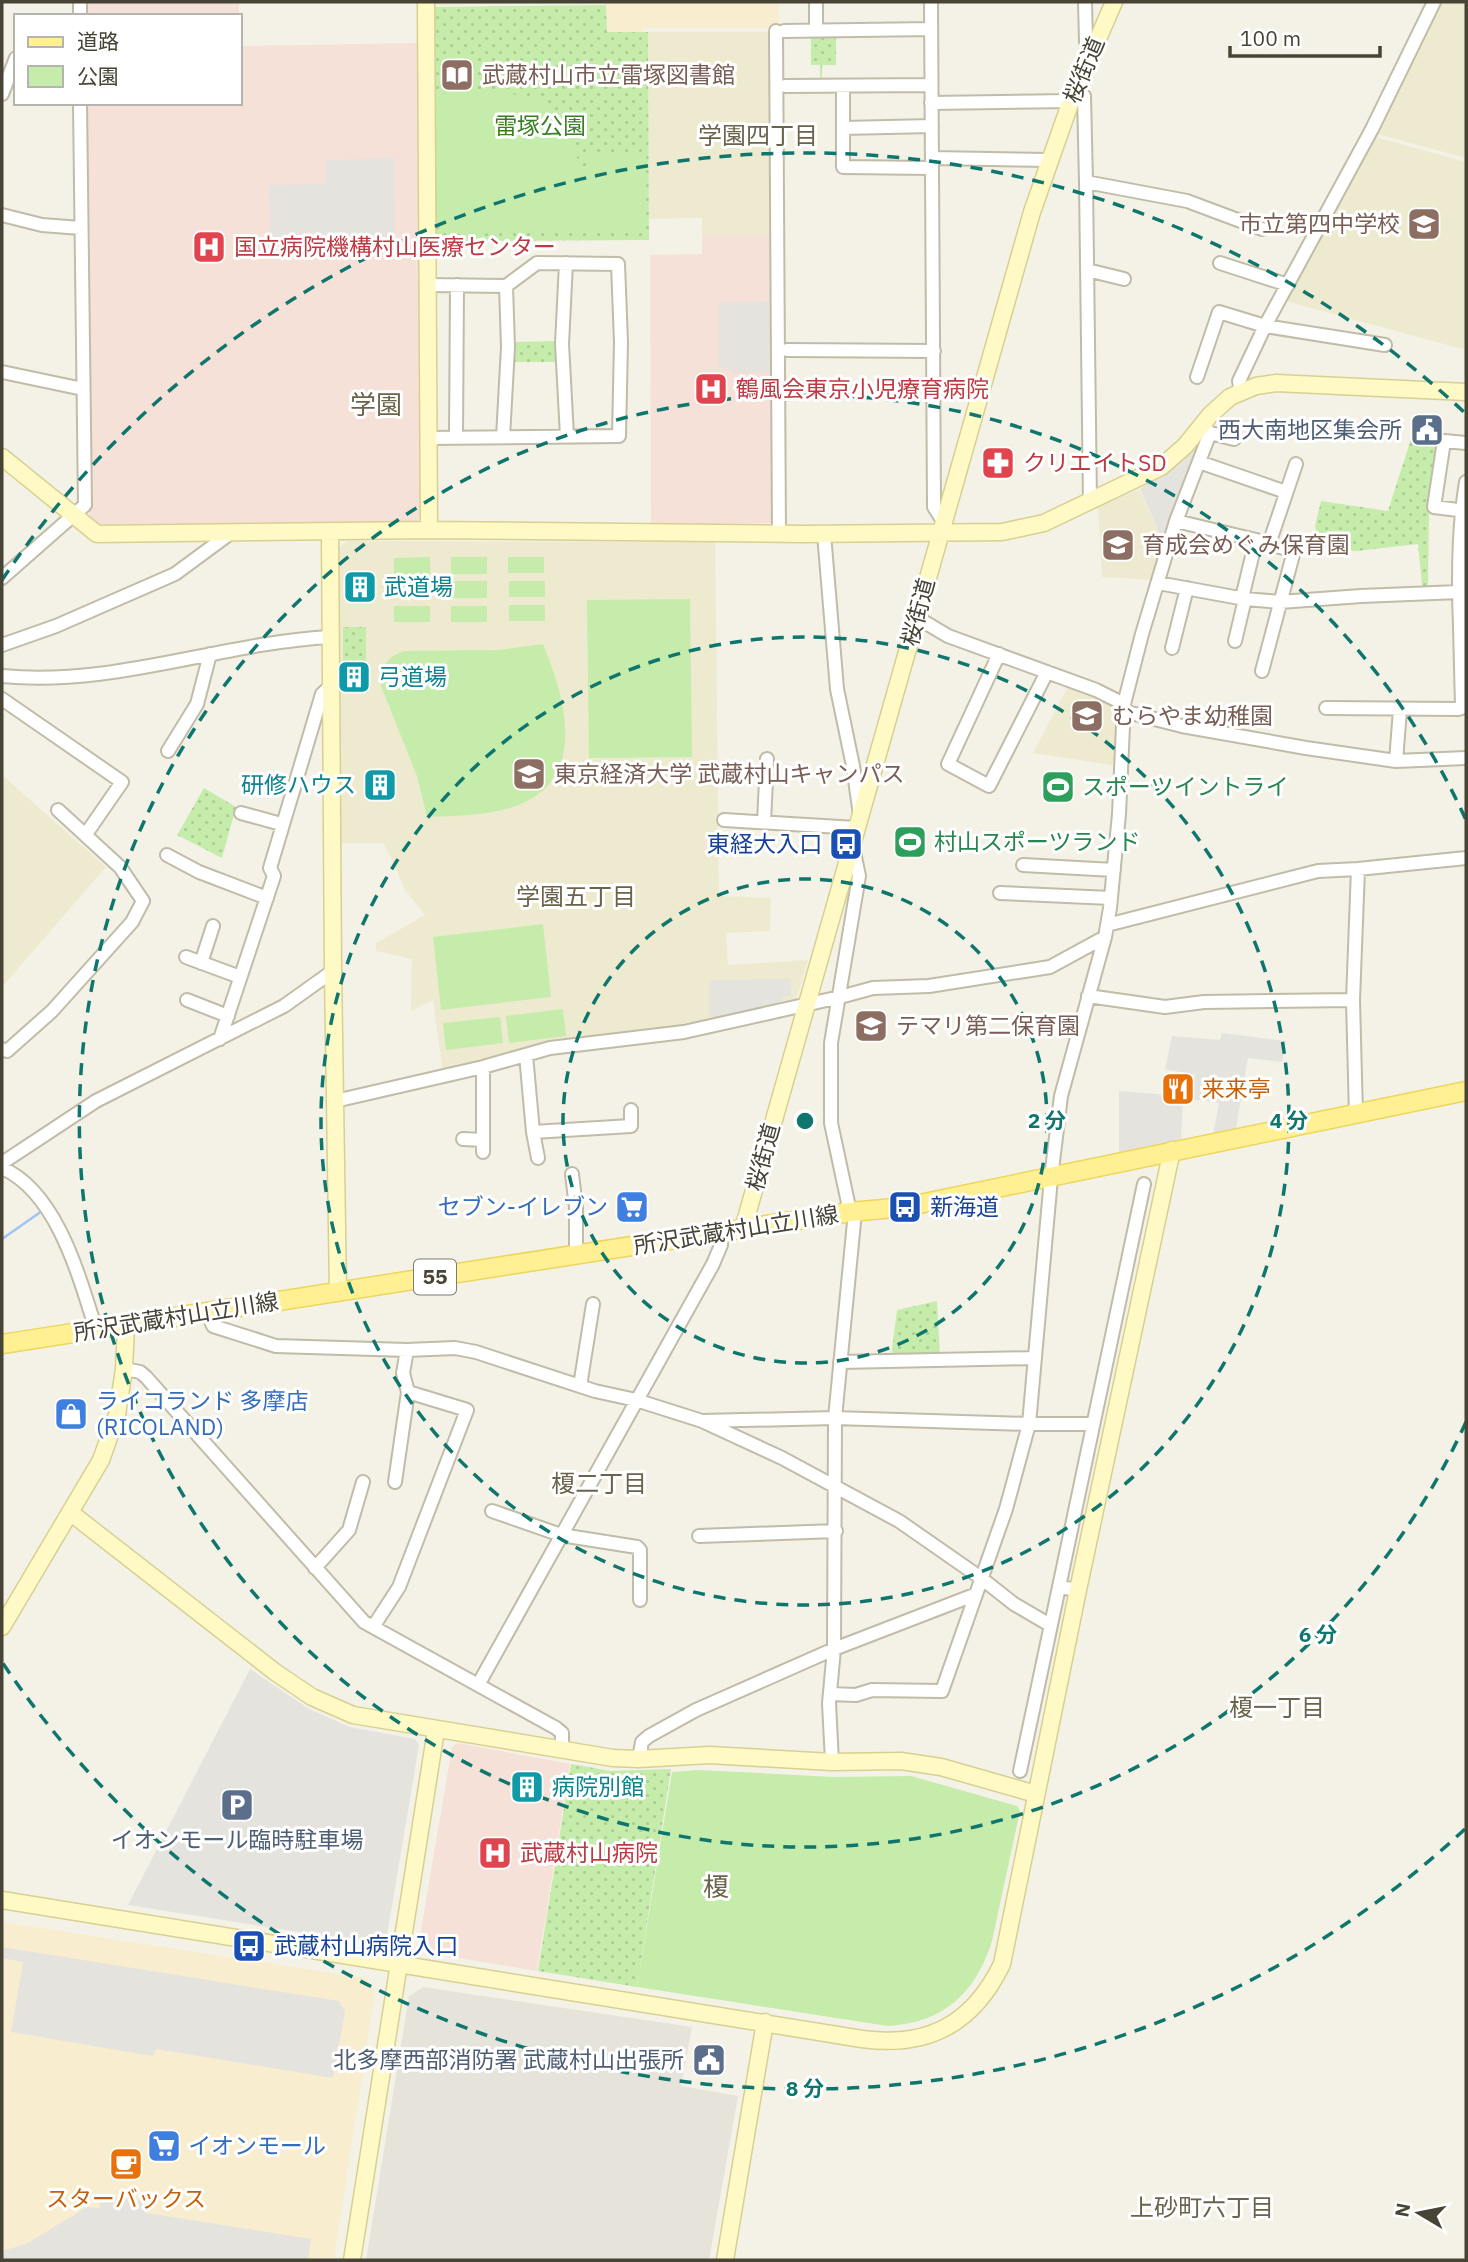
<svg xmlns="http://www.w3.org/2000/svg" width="1468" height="2262" viewBox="0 0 1468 2262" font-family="'IBM Plex Sans','Noto Sans JP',sans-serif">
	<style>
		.commercial { fill: #f8edcf }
		.industrial { fill: #e6e3db }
		.education { fill: #eeeacf }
		.medical { fill: #f6e1d8 }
		.green { fill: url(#green-dots) }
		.pitch { fill: #c5ecab }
		.parking { fill: #e5e3de }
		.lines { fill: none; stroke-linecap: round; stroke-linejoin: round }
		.stream { stroke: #9ec5f6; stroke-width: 2.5 }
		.street-casing { stroke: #c0bca8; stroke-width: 16 }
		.secondary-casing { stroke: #d7d092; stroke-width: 19 }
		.primary-casing { stroke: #ecd65c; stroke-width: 21 }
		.street { stroke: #fff; stroke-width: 12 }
		.secondary { stroke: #fffac5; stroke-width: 16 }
		.primary { stroke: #fff094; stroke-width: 18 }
		.ring { fill: none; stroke: #0f766e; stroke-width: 3.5; stroke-dasharray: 12 9 }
		.labels { text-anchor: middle; stroke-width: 6; stroke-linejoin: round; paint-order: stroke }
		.shield { fill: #fff; stroke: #7e7b72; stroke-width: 2 }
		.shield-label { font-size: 21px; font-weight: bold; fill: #474335 }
		.street-label { font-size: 23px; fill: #474335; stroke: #fff }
		.education-label { font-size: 23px; fill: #785e54; stroke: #fff; text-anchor: start }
		.park-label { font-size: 23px; fill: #387e23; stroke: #fff }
		.health-label { font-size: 23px; fill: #be3a42; stroke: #fff; text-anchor: start }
		.service-label { font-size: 23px; fill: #4e5e75; stroke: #fff; text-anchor: end }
		.culture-label { font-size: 23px; fill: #0d838f; stroke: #fff; text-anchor: start }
		.leisure-label { font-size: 23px; fill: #27864d; stroke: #fff; text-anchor: start }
		.transit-label { font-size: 23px; fill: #164399; stroke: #fff; text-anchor: start }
		.food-label { font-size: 23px; fill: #c56008; stroke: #fff; text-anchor: start }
		.shop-label { font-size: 23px; fill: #366cbe; stroke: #fff; text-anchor: start }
		.neighbourhood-label { font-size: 24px; fill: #6b634b; stroke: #fff }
		.quarter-label { font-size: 26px; fill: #6b634b; stroke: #fff }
		.centre { fill: #0f766e; stroke: #fff; stroke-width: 3.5 }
		.ring-label { font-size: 21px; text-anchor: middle; font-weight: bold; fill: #0f766e; stroke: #fff; stroke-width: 6; stroke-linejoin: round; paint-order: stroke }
	</style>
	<defs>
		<pattern id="green-dots" width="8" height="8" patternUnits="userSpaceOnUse" patternTransform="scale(1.75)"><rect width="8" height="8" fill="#c5ecab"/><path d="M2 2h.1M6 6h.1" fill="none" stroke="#abcc94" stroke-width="1.8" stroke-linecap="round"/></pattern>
	</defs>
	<rect width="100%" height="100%" fill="#f4f2e6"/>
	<path class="commercial" d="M606,2H779V28H643V32H606Z
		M2,1922L365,1978L375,1991L334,2260H2Z"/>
	<path class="industrial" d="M423,1987L692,2027L681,2086L738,2096L709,2260H366L409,1996Z"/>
	<path class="education" d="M430,2H594L430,5Z
		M1438,2H1466V158L1377,134Z
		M648,32H770L771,235H702V218L649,219Z
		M1375,137L1466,162V350L1285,301Z
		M1139,489L1162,539L1167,541L1156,580L1102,577L1098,507Z
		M347,541L715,542L719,896L771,898L770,931L726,933L728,965L808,960L795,1004L443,1073L433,1000L411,1011L412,959L376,951V943L425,915L405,890L384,843H340L339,547Z
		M1070,683L1120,706L1118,766L1033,753Z
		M2,775L106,867L2,987Z"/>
	<path class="medical" d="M87,2H239V16H87Z
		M417,43L422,513L414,526L101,529L89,517L87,103H240V46Z
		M702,235H771L773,523L651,525L650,255L702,254Z
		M458,1743L570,1764L537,1971L426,1953L419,1942L452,1747Z"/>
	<path class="green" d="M606,5L607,32H648L649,240L432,241L430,7Z
		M836,36V65H822V85L820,86V65H811V37Z
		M558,341L559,362H514L513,342Z
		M1411,439L1440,443L1429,511L1428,589L1422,585L1418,544L1357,551L1319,548L1315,526L1321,501L1388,511Z
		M343,627H366V669H343Z
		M204,788L236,807L222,858L177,835Z
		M937,1301L940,1355L891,1357L897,1310Z
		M571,1764L611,1771L671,1769L637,1987L538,1971Z"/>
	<path class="pitch" d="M493,92C558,96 570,119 582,179L587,171V154L642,152V231L450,234L437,222L435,94Z
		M430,557V574H394V558Z
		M451,557H487V574H451Z
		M508,557H544V573H508Z
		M451,581H487V598H451Z
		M509,581H545V597H509Z
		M394,582H430V598H394Z
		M690,599L692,757L589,758L587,600Z
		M509,605H545V621H509Z
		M394,606H430V622H394Z
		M451,606H487V622H451Z
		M543,644C564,695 588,774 523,803C494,816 458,816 427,817L417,776L381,686C381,666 386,658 404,651L498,650Z
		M543,924L551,997L441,1010L433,937Z
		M563,1009L566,1036L509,1043L506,1016Z
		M500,1017L503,1043L446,1050L443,1023Z
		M699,1770L834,1777L911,1776L1017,1806L1020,1811L992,1941C976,1993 943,2023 888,2026L637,1987L672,1772Z"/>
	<path class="parking" d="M394,158L395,252L327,253L326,241L271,243L269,185L326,184V160Z
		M769,301L770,372L733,373L727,368L719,367V303Z
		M1200,440L1204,441L1168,540L1162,539L1140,489L1166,473Z
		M791,979V996L782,997L783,1003L714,1021L712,1016L709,1015V980Z
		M1222,1033L1286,1041L1282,1062L1248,1058L1236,1129L1213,1134L1219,1103L1191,1099L1195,1075L1165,1069L1172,1036L1220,1040Z
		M1119,1091L1158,1094L1183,1100L1181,1141L1119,1156Z
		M250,1669L309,1709L350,1727L415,1739L419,1745L387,1936L375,1944L128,1905Z
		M2,1947L339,2001L345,2012L333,2078L156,2049L153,2056L11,2032L23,1962L2,1958Z
		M101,2195L147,2202L146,2213L311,2239L308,2260H2V2251L26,2244L87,2207L99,2208Z"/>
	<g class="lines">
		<path class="stream" d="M2,1239L42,1211"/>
		<defs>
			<path id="street" d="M80,2V16
				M816,2V31
				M931,2L934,507L943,521
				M1085,2L1086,42L1093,49
				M776,31L779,533
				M784,31L931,29
				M785,86L931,85
				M843,86V167L932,168
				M1076,89L1084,96L1086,182
				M2,94L16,58
				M931,103L1071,101
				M843,128L932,126
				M932,158L1050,160
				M2,215L42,225L81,228
				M566,263L562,344L567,436
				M1220,263L1288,285
				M1087,270L1124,279
				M426,285L506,286L537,263L618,264L621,342L619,436L428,438
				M787,350L934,351
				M2,372L83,389
				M1197,377L1219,312L1265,326L1385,345
				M1241,391L1239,381L1265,326L1372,129L1434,2
				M1210,433L1234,439
				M503,437L508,347L506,286
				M456,438L457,285
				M1466,443L1444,441L1434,507L1466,511
				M1199,462L1286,492
				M1466,482C1458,529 1458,578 1460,626L1466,625
				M1090,502L1086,182L1187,201L1262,229
				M1176,521L1256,540
				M824,534L837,689L853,766L860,815
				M1269,544L1296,464
				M2,578L85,505L80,103
				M1158,583L1245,599L1280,602L1361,596L1459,592
				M1242,598L1256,540L1294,551L1262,671
				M916,617L948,636L1096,690L1124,704
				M1460,626L1462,707
				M1235,641L1245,599
				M2,645L56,626L175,574L232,532
				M1172,648L1187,588
				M999,654L948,764L989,786L1047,672
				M2,676C115,687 219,643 331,637
				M2,699L122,782L86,834
				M1326,708L1459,709L1466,706
				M1123,711L1182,726L1306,748L1396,761L1466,758
				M168,751L197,704L210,654
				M1396,761L1400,710
				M241,813L281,824
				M724,820L856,828
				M764,822L767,759
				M167,855L199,872L267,898
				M1023,865L1114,870
				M1000,893L1111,898
				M1107,925L1318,871L1358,869L1466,858
				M186,957L240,977
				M201,963L213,926
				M1088,996L1165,1007L1204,1002L1353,1000
				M187,1000L228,1016
				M220,1039L274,876L270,868L322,694L331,686
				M2,1049L7,1051L52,1011L132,922L143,901L120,867L58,810
				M526,1055L533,1132L538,1158
				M335,1101L483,1067L550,1048L684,1032L840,997L873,988L929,986L1050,967L1105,937
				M1356,1115L1353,1000L1358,869
				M533,1132L631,1126V1110
				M463,1139L483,1140
				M483,1152V1067
				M2,1163L96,1101L284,1006L333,971
				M2,1168C57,1192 79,1276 96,1330
				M572,1174L576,1207V1255
				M850,1212L831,1123V1043L859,876L853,847
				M208,1313L213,1326L276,1346L407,1350L455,1348L476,1352L595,1391L636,1400L702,1421L782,1458L899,1521L981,1578L1014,1604L1050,1625
				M840,1362L1035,1358
				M124,1369L140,1372L146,1377L364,1622L556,1728L562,1733V1750
				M580,1386L593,1304
				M702,1421L835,1418L1029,1424H1093
				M395,1482L408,1392
				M492,1511L561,1535L637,1547L640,1550V1600
				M699,1536L836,1531
				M315,1568L349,1530L363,1482
				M1059,1587L1144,1184
				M373,1627L399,1587L467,1410L408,1392L403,1373L407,1350
				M478,1685L713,1264L721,1245V1233
				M830,1694L856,1695L872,1690L942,1691L1006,1509L1029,1424L1051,1178L1061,1096L1105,937L1110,908L1119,814L1124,704L1142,634L1176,521L1210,433L1202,425
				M639,1759L642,1742L649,1736L696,1710L834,1649L974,1595
				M832,1762L829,1703L834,1649L835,1418L855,1212
				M1020,1771L1059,1587L1078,1590"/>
			<path id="secondary" d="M426,2L429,530
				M2,457L97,534L429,530L802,534L1002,532L1044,523L1161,467L1185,446L1210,415L1230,397L1256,386L1276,383L1466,392
				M330,532L333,971L338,1292
				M743,1229L1032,212L1071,101L1114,2
				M71,1513L275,1672L312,1697L353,1715L613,1758L639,1759L709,1755L832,1762L901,1761L941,1767L1036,1794
				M2,1627L101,1460L117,1415L124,1369L126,1326
				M2,1900L862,2039C928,2048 973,2024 1002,1964L1078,1590L1172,1150
				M352,2260L436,1730
				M725,2260L765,2022"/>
			<path id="primary" d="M2,1344L850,1212L905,1207L1466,1091"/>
		</defs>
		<use href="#street" class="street-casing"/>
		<use href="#secondary" class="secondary-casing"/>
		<use href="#primary" class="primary-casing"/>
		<use href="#street" class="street"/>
		<use href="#secondary" class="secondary"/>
		<use href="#primary" class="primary"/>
	</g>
	<g class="ring">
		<circle cx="805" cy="1121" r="242"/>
		<circle cx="805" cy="1121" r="484"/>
		<path d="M1466 1422A726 726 0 1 1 1466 820"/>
		<path d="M1465 1829A968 968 0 0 1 2 1662M2 580A968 968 0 0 1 1465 413"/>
	</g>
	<defs>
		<symbol id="library-square" viewBox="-11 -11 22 22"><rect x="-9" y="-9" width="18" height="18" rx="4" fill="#8d6e63" stroke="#fff"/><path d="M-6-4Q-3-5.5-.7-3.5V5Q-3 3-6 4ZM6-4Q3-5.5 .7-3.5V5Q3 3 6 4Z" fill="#fff"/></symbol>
		<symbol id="school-square" viewBox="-11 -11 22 22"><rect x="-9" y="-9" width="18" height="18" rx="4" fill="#8d6e63" stroke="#fff"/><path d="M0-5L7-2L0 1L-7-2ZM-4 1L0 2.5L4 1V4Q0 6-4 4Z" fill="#fff"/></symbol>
		<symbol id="hospital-square" viewBox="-11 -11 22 22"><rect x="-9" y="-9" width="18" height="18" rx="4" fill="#e0444e" stroke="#fff"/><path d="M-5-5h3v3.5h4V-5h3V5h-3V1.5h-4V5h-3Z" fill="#fff"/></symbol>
		<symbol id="civic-square" viewBox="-11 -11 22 22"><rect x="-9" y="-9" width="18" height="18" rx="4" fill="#5c6f8a" stroke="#fff"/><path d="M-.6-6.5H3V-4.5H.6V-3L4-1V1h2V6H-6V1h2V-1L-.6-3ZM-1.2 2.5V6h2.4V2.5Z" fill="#fff"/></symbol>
		<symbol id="pharmacy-square" viewBox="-11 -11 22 22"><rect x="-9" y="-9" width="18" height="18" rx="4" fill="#e0444e" stroke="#fff"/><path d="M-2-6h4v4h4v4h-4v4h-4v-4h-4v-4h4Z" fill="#fff"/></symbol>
		<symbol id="building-square" viewBox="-11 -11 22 22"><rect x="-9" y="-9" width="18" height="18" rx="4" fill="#0f9aa8" stroke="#fff"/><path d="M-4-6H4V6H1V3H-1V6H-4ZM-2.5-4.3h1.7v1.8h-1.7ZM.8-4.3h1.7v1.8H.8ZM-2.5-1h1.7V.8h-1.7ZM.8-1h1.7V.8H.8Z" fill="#fff"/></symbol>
		<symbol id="university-square" viewBox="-11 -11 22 22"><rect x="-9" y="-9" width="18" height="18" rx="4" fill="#8d6e63" stroke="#fff"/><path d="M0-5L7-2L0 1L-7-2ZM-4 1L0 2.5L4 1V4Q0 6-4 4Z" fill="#fff"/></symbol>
		<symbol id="stadium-square" viewBox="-11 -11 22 22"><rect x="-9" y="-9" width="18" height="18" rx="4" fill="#2e9e5b" stroke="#fff"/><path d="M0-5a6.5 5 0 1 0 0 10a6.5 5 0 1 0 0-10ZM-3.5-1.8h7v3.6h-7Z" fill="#fff"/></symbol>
		<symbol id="bus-square" viewBox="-11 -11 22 22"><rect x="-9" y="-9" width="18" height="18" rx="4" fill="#1a4fb4" stroke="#fff"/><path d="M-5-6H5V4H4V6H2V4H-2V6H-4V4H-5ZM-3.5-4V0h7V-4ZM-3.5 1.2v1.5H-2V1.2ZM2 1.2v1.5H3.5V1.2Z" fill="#fff"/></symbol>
		<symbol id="restaurant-square" viewBox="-11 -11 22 22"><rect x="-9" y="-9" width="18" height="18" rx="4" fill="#e8710a" stroke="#fff"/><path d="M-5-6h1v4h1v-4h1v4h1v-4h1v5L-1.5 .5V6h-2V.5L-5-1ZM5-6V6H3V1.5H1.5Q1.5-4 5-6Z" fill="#fff"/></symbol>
		<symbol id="supermarket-square" viewBox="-11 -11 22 22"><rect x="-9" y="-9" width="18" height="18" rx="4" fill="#3f7fe0" stroke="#fff"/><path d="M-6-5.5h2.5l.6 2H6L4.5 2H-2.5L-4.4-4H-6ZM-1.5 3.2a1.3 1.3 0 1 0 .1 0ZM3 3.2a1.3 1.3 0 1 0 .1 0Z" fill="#fff"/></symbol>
		<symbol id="shop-square" viewBox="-11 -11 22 22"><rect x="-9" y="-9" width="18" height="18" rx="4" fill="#3f7fe0" stroke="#fff"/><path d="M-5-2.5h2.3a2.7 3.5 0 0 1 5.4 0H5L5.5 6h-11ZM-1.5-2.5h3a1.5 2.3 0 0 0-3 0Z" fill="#fff"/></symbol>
		<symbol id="parking-square" viewBox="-11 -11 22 22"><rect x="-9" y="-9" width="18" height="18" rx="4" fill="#5c6f8a" stroke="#fff"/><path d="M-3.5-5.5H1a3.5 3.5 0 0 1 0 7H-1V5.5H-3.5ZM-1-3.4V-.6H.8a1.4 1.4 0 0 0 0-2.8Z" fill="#fff"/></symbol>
		<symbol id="cafe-square" viewBox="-11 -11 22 22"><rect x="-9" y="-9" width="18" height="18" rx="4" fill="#e8710a" stroke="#fff"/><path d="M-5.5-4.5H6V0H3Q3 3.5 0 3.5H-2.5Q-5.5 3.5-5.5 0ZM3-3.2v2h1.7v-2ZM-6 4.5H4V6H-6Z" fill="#fff"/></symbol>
	</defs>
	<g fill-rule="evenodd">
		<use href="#library-square" x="438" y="56" width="38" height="38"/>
		<use href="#school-square" x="1405" y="205" width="38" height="38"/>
		<use href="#hospital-square" x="190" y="228" width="38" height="38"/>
		<use href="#hospital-square" x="692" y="370" width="38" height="38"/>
		<use href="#civic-square" x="1408" y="411" width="38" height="38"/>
		<use href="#pharmacy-square" x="979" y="444" width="38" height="38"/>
		<use href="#school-square" x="1099" y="526" width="38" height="38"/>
		<use href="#building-square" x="341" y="568" width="38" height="38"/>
		<use href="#building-square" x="335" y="658" width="38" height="38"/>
		<use href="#school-square" x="1068" y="697" width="38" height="38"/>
		<use href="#university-square" x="510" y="755" width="38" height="38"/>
		<use href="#building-square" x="361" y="766" width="38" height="38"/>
		<use href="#stadium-square" x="1039" y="768" width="38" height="38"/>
		<use href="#stadium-square" x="891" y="823" width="38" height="38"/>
		<use href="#bus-square" x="827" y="825" width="38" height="38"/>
		<use href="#school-square" x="852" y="1007" width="38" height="38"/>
		<use href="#restaurant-square" x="1159" y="1070" width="38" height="38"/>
		<use href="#supermarket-square" x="613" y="1188" width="38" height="38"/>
		<use href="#bus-square" x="886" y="1188" width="38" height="38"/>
		<use href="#shop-square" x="52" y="1395" width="38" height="38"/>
		<use href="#building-square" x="508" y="1768" width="38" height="38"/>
		<use href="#parking-square" x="218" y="1786" width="38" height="38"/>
		<use href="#hospital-square" x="476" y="1834" width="38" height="38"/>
		<use href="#bus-square" x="230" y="1927" width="38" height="38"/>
		<use href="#civic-square" x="690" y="2041" width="38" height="38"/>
		<use href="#supermarket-square" x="145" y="2127" width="38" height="38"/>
		<use href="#cafe-square" x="107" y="2145" width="38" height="38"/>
	</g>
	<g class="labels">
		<rect class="shield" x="414" y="1259.5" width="42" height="35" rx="5"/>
		<g class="shield-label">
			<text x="435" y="1284">55</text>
		</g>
		<g class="street-label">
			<text transform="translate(1084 70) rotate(-67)" y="8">桜街道</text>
			<text transform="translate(918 612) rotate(-75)" y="8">桜街道</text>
			<text transform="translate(763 1157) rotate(-75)" y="8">桜街道</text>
			<text transform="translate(736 1230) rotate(-9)" y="8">所沢武蔵村山立川線</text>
			<text transform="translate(176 1317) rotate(-9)" y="8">所沢武蔵村山立川線</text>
		</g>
		<g class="education-label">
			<text x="482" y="83">武蔵村山市立雷塚図書館</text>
			<text x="1400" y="232" text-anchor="end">市立第四中学校</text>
			<text x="1142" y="553">育成会めぐみ保育園</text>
			<text x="1112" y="724">むらやま幼稚園</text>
			<text x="554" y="782">東京経済大学 武蔵村山キャンパス</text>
			<text x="896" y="1034">テマリ第二保育園</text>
		</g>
		<g class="park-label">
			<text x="540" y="134">雷塚公園</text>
		</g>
		<g class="health-label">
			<text x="234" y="255">国立病院機構村山医療センター</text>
			<text x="736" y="397">鶴風会東京小児療育病院</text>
			<text x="1023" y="471">クリエイトSD</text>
			<text x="520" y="1861">武蔵村山病院</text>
		</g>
		<g class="service-label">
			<text x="1402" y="438">西大南地区集会所</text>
			<text x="237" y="1848" text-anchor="middle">イオンモール臨時駐車場</text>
			<text x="684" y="2068">北多摩西部消防署 武蔵村山出張所</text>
		</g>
		<g class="culture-label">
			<text x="384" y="595">武道場</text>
			<text x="378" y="685">弓道場</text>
			<text x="356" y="793" text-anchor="end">研修ハウス</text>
			<text x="552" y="1795">病院別館</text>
		</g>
		<g class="leisure-label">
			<text x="1082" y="795">スポーツイントライ</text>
			<text x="934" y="850">村山スポーツランド</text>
		</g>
		<g class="transit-label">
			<text x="822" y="852" text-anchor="end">東経大入口</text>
			<text x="930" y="1215">新海道</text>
			<text x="274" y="1954">武蔵村山病院入口</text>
		</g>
		<g class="food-label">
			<text x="1202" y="1097">来来亭</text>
			<text x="126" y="2207" text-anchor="middle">スターバックス</text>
		</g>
		<g class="shop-label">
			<text x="608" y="1215" text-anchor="end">セブン-イレブン</text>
			<text x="96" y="1409">ライコランド 多摩店<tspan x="96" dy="26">(RICOLAND)</tspan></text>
			<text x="188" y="2154">イオンモール</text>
		</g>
		<g class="neighbourhood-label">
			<text x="758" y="144">学園四丁目</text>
			<text x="576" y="905">学園五丁目</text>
			<text x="599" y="1492">榎二丁目</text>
			<text x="1277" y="1716">榎一丁目</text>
			<text x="1202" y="2216">上砂町六丁目</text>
		</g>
		<g class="quarter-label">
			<text x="376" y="414">学園</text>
			<text x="716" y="1896">榎</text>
		</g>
	</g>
	<circle cx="805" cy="1121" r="10" class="centre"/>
	<g class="ring-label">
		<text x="1047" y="1128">2 分</text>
		<text x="1289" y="1128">4 分</text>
		<text x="1318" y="1642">6 分</text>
		<text x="805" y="2096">8 分</text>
	</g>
	<rect width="1468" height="2262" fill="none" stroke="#474335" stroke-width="7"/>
	<rect x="14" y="14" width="228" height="91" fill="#ffffff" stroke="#b5b4ae" stroke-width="2"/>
	<rect x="28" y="37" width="35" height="10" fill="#fff094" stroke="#b5b4ae" stroke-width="2"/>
	<text x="77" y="49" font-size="21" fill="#474335">道路</text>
	<rect x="28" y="66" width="35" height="21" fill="#c5ecab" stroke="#b5b4ae" stroke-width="2"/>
	<text x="77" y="84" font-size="21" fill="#474335">公園</text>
	<g transform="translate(1419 2213) rotate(280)" stroke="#ffffff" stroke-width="5" paint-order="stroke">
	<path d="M0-5L12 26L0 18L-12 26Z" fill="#474335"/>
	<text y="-10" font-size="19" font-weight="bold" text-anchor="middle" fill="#474335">N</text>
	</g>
	<path d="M1230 46v10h150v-10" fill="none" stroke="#474335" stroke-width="3.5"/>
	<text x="1240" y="46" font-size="21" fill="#474335" stroke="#ffffff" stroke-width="5" paint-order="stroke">100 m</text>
</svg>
